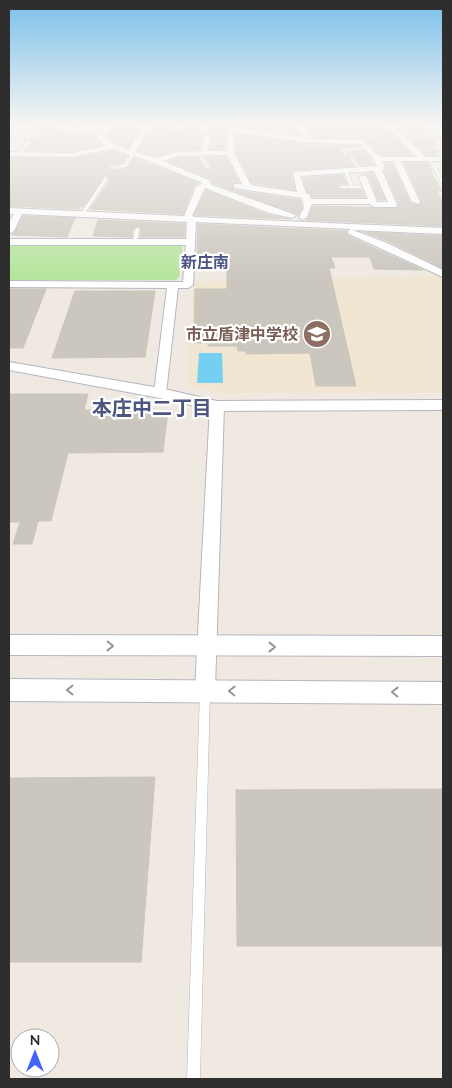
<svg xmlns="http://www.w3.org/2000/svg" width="452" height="1088" viewBox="0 0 452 1088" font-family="Mulish,'Noto Sans JP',sans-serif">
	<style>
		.education { fill: #f0e6d1 }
		.green { fill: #b6e59e }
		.water { fill: #75cff0 }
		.building { fill: #cbc7bf; stroke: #cbc5ba }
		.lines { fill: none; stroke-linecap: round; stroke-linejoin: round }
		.service-casing { stroke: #b4b7c1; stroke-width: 1 }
		.minor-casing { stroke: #b4b7c1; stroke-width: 2 }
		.tertiary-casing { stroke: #b4b7c1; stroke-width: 2 }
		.service { fill: #fff; fill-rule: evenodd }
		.minor { fill: #fff; fill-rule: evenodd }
		.tertiary { fill: #fff; fill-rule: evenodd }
		.oneway { stroke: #969696 }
		.labels { text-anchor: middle; stroke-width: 4.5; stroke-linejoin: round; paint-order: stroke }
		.far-neighbourhood-label { font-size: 16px; font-weight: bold; fill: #4d5680; stroke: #fff }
		.far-education-label { font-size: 16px; font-weight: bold; fill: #785e54; stroke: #fff; text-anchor: end }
		.neighbourhood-label { font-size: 20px; font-weight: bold; fill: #4d5680; stroke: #fff }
	</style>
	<rect width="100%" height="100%" fill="#efe9e1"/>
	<path class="education" d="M436,275L443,279V393H220L187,386L193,282L399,277L400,279Z"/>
	<path class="green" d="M13,243H178L183,246L179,277L176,280H9V245Z"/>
	<path class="water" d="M199,353H222L223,383H197Z"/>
	<path class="building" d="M31,125L57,127L58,131L95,136L96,140L102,145L72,151L26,150L31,143L29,140H35L40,137L35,132H23Z
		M115,125H141L128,148L106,137Z
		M151,125H175V132L179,131L182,125H201L200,132L203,134L208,131L209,125H234L227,130L225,149H210L212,138L206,134L202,138L199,149L178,150L156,156L139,151Z
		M276,125H296L301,136L238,127Z
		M306,125H383L412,155H381L363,138L312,137Z
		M395,125H423L432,133L419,134L417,136L421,139H440L434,140L437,143L429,146L440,152H435L438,155H427Z
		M237,134L309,145L359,146L339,149L346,156L349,152L364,151L374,164L360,165L354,156L350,155L348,158L354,166L293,170L291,172L295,190L252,183L236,153Z
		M112,151L127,156L123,163L107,166L110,170L126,169L134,158L198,183L194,186L183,214L90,209L110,179L106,175L83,207L80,205L79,209L9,206V158L72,159Z
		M198,157L205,169L209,170L211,167L204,157H226L239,182L233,183L234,190L300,200L302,208L298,215L213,183L210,178L168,161L179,158Z
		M385,163H392L410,203L418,206L422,201L404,163H428L433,171H430L442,191H437L443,202V226L306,220L313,206L398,208L399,204L384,171L387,169Z
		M373,173L385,200H378L369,176L364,174Z
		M343,175L347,184H340L338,189L362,190L365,197H312L307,192L303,178Z
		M206,190L268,215L289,219L194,215Z
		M23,216L75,218L67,237L12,235Z
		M98,220L185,224L184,237H140L141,228L138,226L133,229L132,237L93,236Z
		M198,224L346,231L348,236L423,270L374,269L370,257H331L335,268H329L356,386H316L310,353L246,354V351H238L237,346H208V343H194L195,289H227V256H197Z
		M364,232L443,236V268L388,241Z
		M9,289H46L23,348H9Z
		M75,291H155L145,357L52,358Z
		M9,394H88L84,410L168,411L163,452L68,453L51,521H38L32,544H13L20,522H9Z
		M155,777L141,962H9V778Z
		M443,789V946H237L236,790Z"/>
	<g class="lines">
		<defs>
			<path id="service" d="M177,125H180L177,130H175Z
				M203,125H207L206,131L204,132L202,131Z
				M443,134V136L421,137L419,136Z
				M27,141L30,142L20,155H18Z
				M443,144V146L433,147L431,146Z
				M369,147L370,149L345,150L348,153L346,154L341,149Z
				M132,152L135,153L126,167L111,168L109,167L124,165Z
				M196,152H198L209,168H207Z
				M350,157H352L360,169H358Z
				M428,158L431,159L443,180V184L441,183Z
				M345,168L347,169L353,186H361L362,188H339L340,186H350L343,169Z
				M105,177L108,178L83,216H81L80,215Z
				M137,228L139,229L137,242L135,243L133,242L135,229Z
				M205,688L208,689L210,692L200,1079H187L200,692L202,689Z"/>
			<path id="minor" d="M106,125H113L103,137L115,145L129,150L143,125H149L136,152L156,158L178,152L201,151L204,138L207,136L210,138L208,151H227L229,130L232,128L304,138L298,125H304L311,139L363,140L380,157H417L385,125H392L426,157H443V161H401L420,202L419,204L412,202L393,161H382L385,168L382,170L397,205L396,207H374L370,204H312L307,217L303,220L299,217L304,208L302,198L234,188V184H242L227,155L179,156L163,161L209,180L212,185L296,215L292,218L269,213L205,188L192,216L194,217L443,228V234L353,230L387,243L443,270V277L349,234L347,232L351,229L196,222L193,285L188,288H178L166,393L160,397L155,396L154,393L167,288L9,287V281L183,282L186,245H9V239H186L187,222L22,214L14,231L9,234V223L14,214H9V208L184,216L196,187L202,183L146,160L112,149L72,157L9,156V152L72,153L106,146L97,139V134L58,129L61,127L101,130ZM235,132L309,143L361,144L374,160L377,166L293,172L297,192L251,185L234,153ZM374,171L388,202H377L367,177L363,175L359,177L368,199H311L309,194L306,193L300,176Z
				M431,125H438L443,130V135Z
				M9,133L35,134L38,136L35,138L9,137Z
				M217,402L224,406L215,690L212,696L205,699L198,696L195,690L210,406Z"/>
			<path id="tertiary" d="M9,362L160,388L217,401L443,400V410L217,411L160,398L9,370Z
				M9,635L443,636V656L9,655Z
				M9,679L443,682V704L9,701Z"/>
		</defs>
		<use href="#service" class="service-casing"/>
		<use href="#minor" class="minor-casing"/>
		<use href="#tertiary" class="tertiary-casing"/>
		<use href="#service" class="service"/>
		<use href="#minor" class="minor"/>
		<use href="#tertiary" class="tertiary"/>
	</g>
	<defs><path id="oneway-chevron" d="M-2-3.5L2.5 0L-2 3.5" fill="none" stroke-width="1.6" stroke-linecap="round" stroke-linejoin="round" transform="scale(1.25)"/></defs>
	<g class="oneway">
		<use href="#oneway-chevron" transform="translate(110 646) rotate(1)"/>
		<use href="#oneway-chevron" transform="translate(272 647)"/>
		<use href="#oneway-chevron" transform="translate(70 690) rotate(180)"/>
		<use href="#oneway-chevron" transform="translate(232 691) rotate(-179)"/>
		<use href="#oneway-chevron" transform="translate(395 692) rotate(-179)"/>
	</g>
	<linearGradient id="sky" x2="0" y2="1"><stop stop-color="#7abfeb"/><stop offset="0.45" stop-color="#f8f5f2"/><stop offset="1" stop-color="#f8f5f2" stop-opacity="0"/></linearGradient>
	<rect width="452" height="277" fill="url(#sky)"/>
	<defs>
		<symbol id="school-disc" viewBox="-11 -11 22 22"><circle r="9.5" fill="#8d6e63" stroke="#fff"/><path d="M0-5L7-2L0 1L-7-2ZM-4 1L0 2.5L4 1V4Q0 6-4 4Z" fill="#fff"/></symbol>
	</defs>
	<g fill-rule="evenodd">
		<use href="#school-disc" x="301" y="318" width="32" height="32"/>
	</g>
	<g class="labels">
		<g class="far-neighbourhood-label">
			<text x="205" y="268">新庄南</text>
		</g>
		<g class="far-education-label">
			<text x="298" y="340">市立盾津中学校</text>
		</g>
		<g class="neighbourhood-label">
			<text x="152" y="415">本庄中二丁目</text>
		</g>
	</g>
	<rect width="452" height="1088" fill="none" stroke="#2e2e2e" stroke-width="20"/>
	<g transform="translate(35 1053)"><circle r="24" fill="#ffffff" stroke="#ababab"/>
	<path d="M0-4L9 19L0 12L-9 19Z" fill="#4264fb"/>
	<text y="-8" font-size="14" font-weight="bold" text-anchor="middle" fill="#2e2e2e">N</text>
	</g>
</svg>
